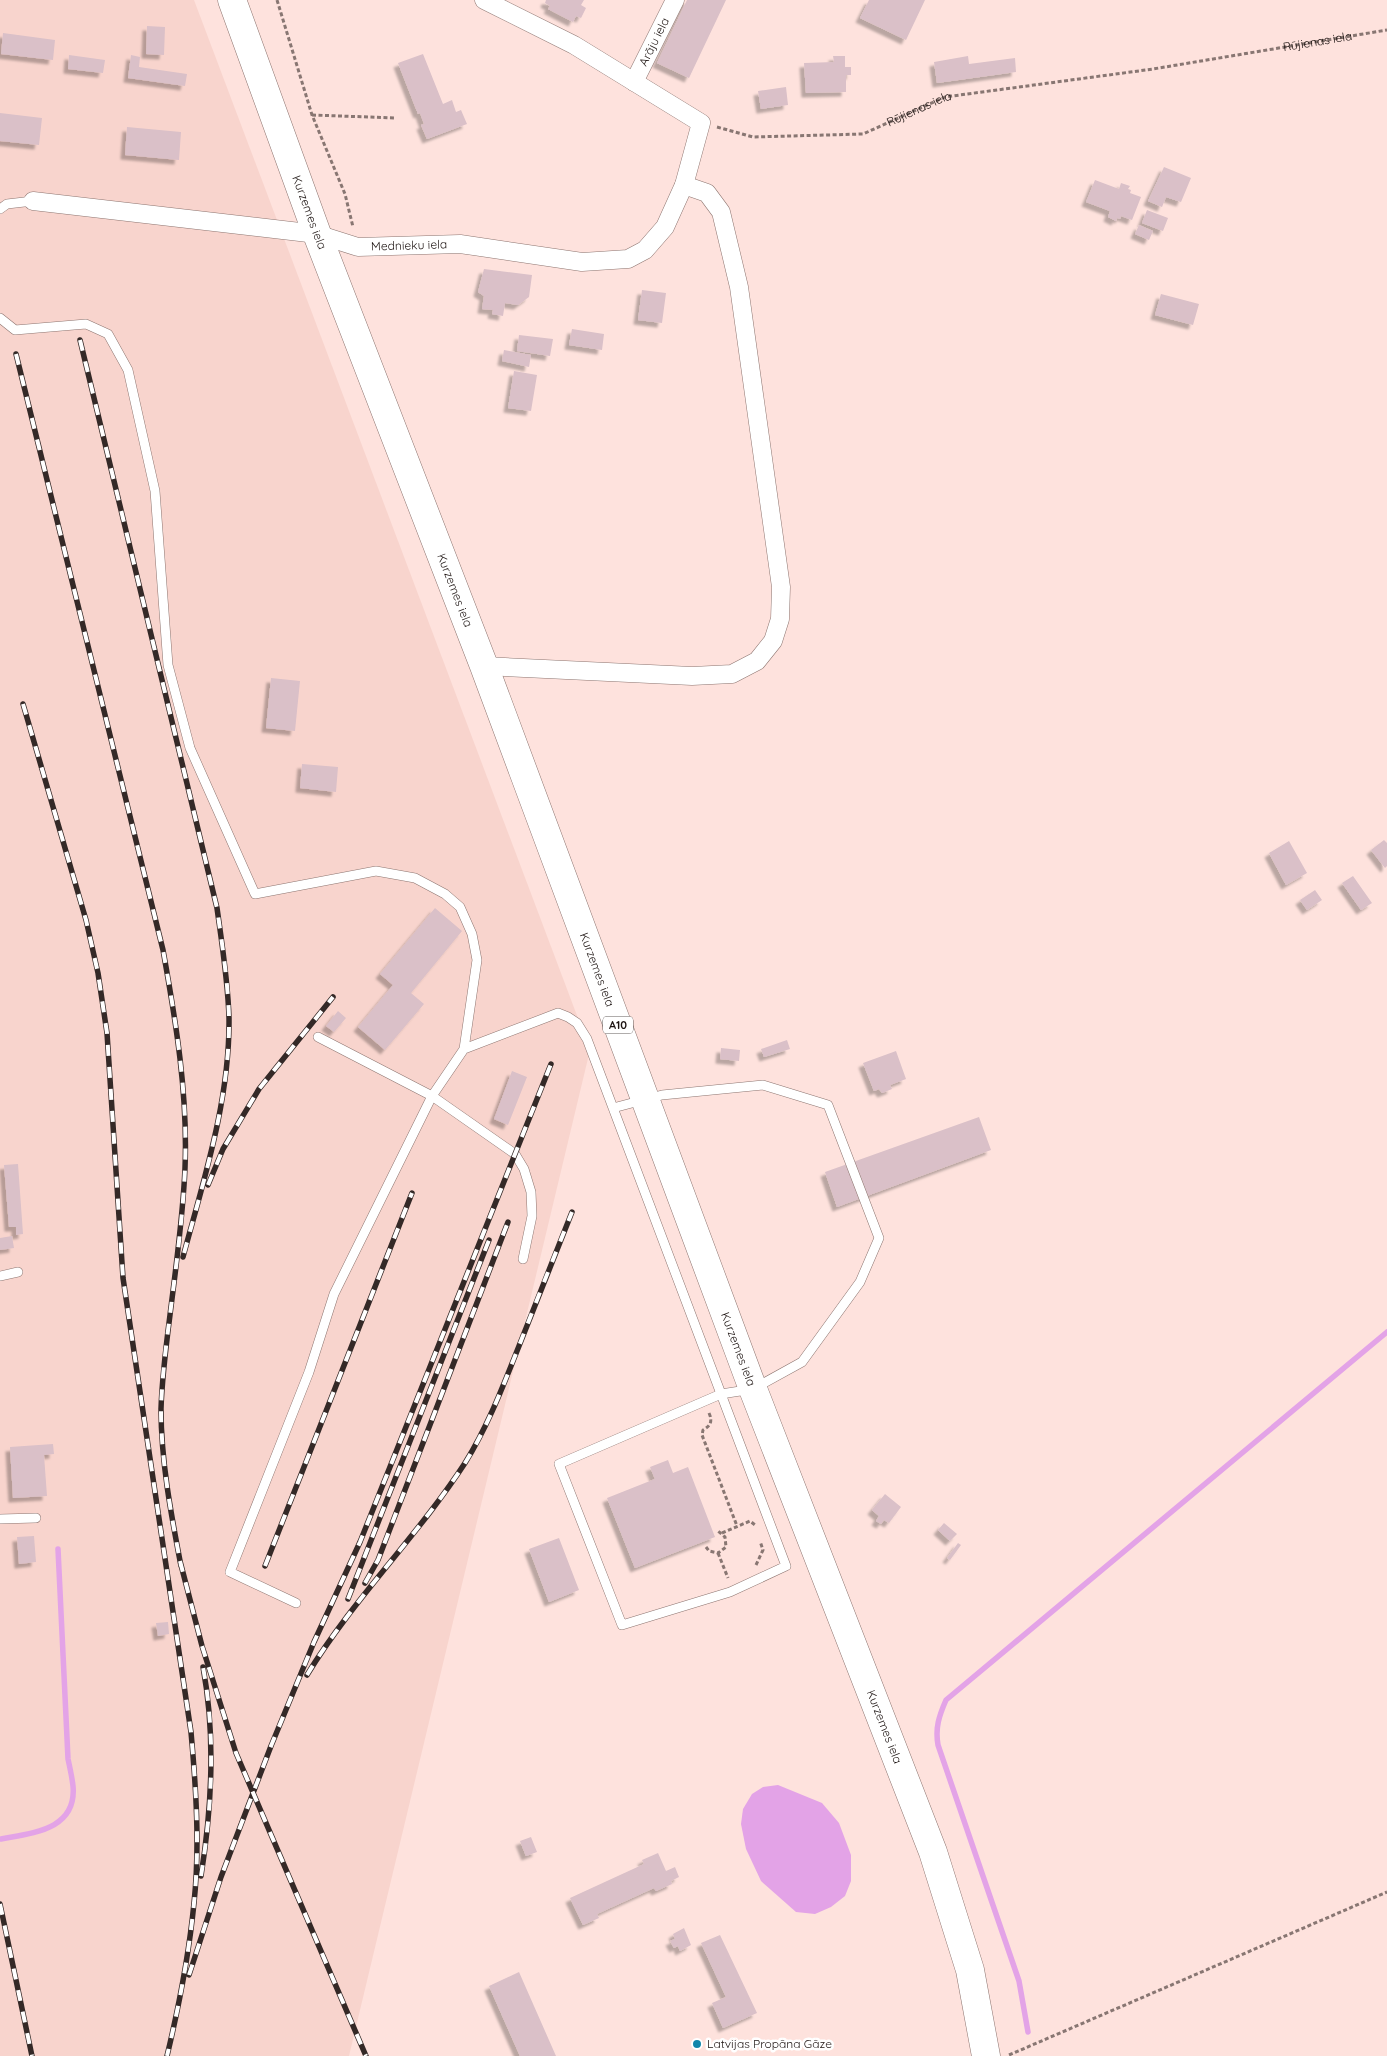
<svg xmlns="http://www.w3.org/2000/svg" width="1387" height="2056" viewBox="0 0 1387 2056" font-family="Quicksand,sans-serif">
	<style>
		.built { fill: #f8d4cd }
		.water { fill: #e3a3e7 }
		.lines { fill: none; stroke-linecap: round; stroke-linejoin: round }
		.stream { stroke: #e3a3e7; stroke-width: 5.5 }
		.building { fill: #dac0c8; filter: url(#shadow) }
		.lane-casing { stroke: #8d7570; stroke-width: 10 }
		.street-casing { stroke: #8d7570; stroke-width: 19 }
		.highway-casing { stroke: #8d7570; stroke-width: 29 }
		.path { stroke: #887672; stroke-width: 3; stroke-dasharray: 4 2.5; stroke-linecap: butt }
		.lane { stroke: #fff; stroke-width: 9 }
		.street { stroke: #fff; stroke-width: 18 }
		.highway { stroke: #fff; stroke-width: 28 }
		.rail-casing { stroke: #342927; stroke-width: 5.5 }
		.rail { stroke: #fff; stroke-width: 4; stroke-dasharray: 11; stroke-linecap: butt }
		.poi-dot { fill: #1186ab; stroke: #fff; stroke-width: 2 }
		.labels { text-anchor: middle; stroke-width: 5; stroke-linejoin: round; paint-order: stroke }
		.shield { fill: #fff; stroke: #615a59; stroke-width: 1 }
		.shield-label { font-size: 11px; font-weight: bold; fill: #1d1412 }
		.street-label { font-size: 12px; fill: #1d1412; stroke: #fff }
		.poi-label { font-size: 12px; fill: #1d1412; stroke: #fff; text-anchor: start }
	</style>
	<defs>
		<filter id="shadow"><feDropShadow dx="-4.5" dy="4.5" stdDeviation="1" flood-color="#0004"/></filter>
	</defs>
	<rect width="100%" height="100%" fill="#fee2dd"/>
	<path class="built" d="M0,0H194L590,1050L349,2056H0Z"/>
	<path class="water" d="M778,1785L822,1803L839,1823L851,1855V1881L845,1896L831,1907L815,1914L796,1912L761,1881L746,1849L741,1824L743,1809L752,1794L763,1787Z"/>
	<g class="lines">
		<path class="stream" d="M1,1839C32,1833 77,1830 73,1786C72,1777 70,1768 68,1759L58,1549
			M1028,2032L1019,1981L938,1745C935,1728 939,1716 946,1700L1387,1332"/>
	</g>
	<path class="building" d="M546,0H584L581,5L586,8L581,18L576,16L573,22L548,9L550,6L545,3Z
		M687,0H726L689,78L657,63Z
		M869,0H925L906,40L860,18Z
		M147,26L165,27L164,55L146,54Z
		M3,33L55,40L53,60L1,54Z
		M423,54L443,104L452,100L456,112L461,110L467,124L427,139L421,125L424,124L420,113L418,114L398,63Z
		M69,55L105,60L103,73L68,69Z
		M131,55L140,57L139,67L187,74L185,86L128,78Z
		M833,56H845V67H851V75H846V92L806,93L804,63L834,62Z
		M968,56L969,64L1015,58L1016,72L937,83L934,62Z
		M786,87L788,105L761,109L758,91Z
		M0,113L42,118L39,145L0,141Z
		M127,127L181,132L179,160L125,155Z
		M1164,167L1191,178L1181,202L1166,197L1162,207L1148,201Z
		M1095,180L1119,189L1121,183L1130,186L1128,189L1131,190L1130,193L1141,197L1132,220L1121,216L1120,219L1117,218L1116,221L1108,217L1110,211L1086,202Z
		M1147,210L1168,218L1163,231L1142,223Z
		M1139,225L1153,231L1149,240L1135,234Z
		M484,269L532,275L529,297L518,305L505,303L503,316L492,314L493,310L482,309L484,296L478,292Z
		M642,290L666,293L662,323L638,320Z
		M1161,294L1199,304L1193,325L1155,315Z
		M572,329L604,334L602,350L569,345Z
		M519,335L553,339L550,356L517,351Z
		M504,350L531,355L529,367L502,361Z
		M514,371L537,375L531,411L508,408Z
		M271,678L300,681L295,731L266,728Z
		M302,764L338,767L336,792L300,788Z
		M1384,840L1387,843V866L1385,868L1371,850Z
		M1289,841L1307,873L1286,885L1269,853Z
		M1353,876L1372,903L1361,910L1342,883Z
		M1315,890L1322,900L1307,910L1300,900Z
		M435,908L462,931L411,993L424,1004L385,1050L358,1027L393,985L380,974Z
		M338,1011L346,1018L334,1032L326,1026Z
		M787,1040L790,1049L764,1057L761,1049Z
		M721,1048L740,1050L739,1061L720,1059Z
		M896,1051L906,1079L890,1085L892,1089L882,1093L879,1089L874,1091L863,1063Z
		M512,1071L527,1077L508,1125L494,1119Z
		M979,1117L991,1150L837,1207L825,1172Z
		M18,1164L23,1234L16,1235V1227H9L4,1165Z
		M12,1236L14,1248L0,1250V1238Z
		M53,1444L54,1454L44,1455L47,1496L13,1498L10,1447Z
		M668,1460L673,1473L688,1467L715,1537L635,1568L607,1498L655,1479L650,1467Z
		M885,1494L901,1507L889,1523L884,1520L881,1524L876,1521L879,1516L872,1510Z
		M944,1523L957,1534L950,1541L938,1530Z
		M34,1536L36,1562L19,1564L17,1537Z
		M559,1538L579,1590L549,1602L529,1549Z
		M958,1543L961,1545L950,1560L947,1558Z
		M168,1622L169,1634L158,1636L156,1623Z
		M531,1837L537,1852L526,1856L520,1841Z
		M658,1853L666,1871L675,1867L679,1877L671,1881L672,1884L656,1891L654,1888L597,1914L599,1918L583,1925L570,1898L644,1864L642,1860Z
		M684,1928L691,1945L680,1951L678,1946L674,1948L670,1941L675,1939L673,1934Z
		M720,1935L757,2013L723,2028L712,2003L726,1997L701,1943Z
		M519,1972L556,2056H520L489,1986Z"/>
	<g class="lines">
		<defs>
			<path id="lane" d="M0,209L7,204L33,201
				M0,318L15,330L86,324L108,334L128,370L155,491L168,665L190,748L255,894L376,871L415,878L445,894L460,907L472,934L477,960L464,1049
				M318,1037L432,1096L515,1154L524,1169L531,1192L532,1216L523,1259
				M0,1276L18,1272
				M0,1519L36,1518
				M296,1603L230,1572L309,1372L334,1294L432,1096L464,1049L558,1013L568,1017L577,1023L587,1039L786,1566L730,1592L622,1625L559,1464L721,1394L753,1389L802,1362L860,1282L879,1238L828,1105L763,1085L662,1095L613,1108"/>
			<g id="street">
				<path id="s2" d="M634,82L675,0"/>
				<path id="s3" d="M33,201L317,234L358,247L460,244L582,262L628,259L645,250L665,227L684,185L701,123L574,45L484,0"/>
				<path d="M484,666L692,676L732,674L757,661L773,641L780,619L781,587L739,287L721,212L707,193L684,185"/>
			</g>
			<g id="highway">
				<path id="s4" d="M232,0L317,234L484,666L753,1389L933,1852L970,1970L986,2056"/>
			</g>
		</defs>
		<use href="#lane" class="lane-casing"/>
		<use href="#street" class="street-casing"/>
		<use href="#highway" class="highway-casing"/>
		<g class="path">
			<path d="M277,0L312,115L345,194L353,227"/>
			<path d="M312,115L396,118"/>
			<path id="s1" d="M717,127L753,137L863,134L945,97L1153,69L1387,30"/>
			<path d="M709,1413C713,1422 710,1426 703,1430L702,1435L737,1526"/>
			<path d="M722,1533L750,1521L755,1525"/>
			<path d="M706,1547L709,1551L718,1553L726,1547L725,1537L718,1531"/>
			<path d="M718,1553L728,1578"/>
			<path d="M756,1565L763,1550L760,1541"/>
			<path d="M1009,2055L1387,1892"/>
		</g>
		<use href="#lane" class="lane"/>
		<use href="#street" class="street"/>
		<use href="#highway" class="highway"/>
		<defs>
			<path id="rail" d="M80,340L217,908C222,944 228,981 229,1018C230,1099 204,1179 183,1257
				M16,354L163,950C176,1022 188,1095 185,1168C183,1217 176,1266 170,1315C166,1346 162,1377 161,1409C161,1461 171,1514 181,1566
				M23,704L86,920L98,973L107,1033L123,1278L191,1732C196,1788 200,1846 194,1903C189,1954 179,2006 167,2056
				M208,1185L223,1149L259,1089L333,997
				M180,1561L202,1646L236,1753L366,2056
				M265,1566L412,1193
				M365,1583L378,1560L508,1222
				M348,1599L489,1240
				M307,1675C353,1599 417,1537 465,1463C488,1426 503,1386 519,1346C536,1302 554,1257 572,1212
				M201,1876C212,1807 216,1737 203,1667
				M0,1904L32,2056
				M189,1975L221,1877L271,1746L314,1642L360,1542L551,1064"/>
		</defs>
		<use href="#rail" class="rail-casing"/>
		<use href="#rail" class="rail"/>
	</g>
	<circle class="poi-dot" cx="697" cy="2044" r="5"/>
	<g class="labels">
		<rect class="shield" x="603" y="1016.5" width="30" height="17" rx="4"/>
		<g class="shield-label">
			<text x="618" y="1029">A10</text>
		</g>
		<g class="street-label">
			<text dy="4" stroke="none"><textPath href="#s2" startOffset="45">Arāju iela</textPath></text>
			<text dy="4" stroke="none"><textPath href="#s1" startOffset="614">Rūjienas iela</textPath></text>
			<text dy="4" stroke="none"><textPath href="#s1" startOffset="209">Rūjienas iela</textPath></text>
			<text dy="4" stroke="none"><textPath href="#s4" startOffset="226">Kurzemes iela</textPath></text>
			<text dy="4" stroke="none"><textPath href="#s3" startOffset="380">Mednieku iela</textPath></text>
			<text dy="4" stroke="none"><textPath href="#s4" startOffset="631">Kurzemes iela</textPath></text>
			<text dy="4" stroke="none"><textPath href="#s4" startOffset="1036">Kurzemes iela</textPath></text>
			<text dy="4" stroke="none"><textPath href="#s4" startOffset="1441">Kurzemes iela</textPath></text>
			<text dy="4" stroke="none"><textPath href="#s4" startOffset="1846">Kurzemes iela</textPath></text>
		</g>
		<g class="poi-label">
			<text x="707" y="2048">Latvijas Propāna Gāze</text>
		</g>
	</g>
</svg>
